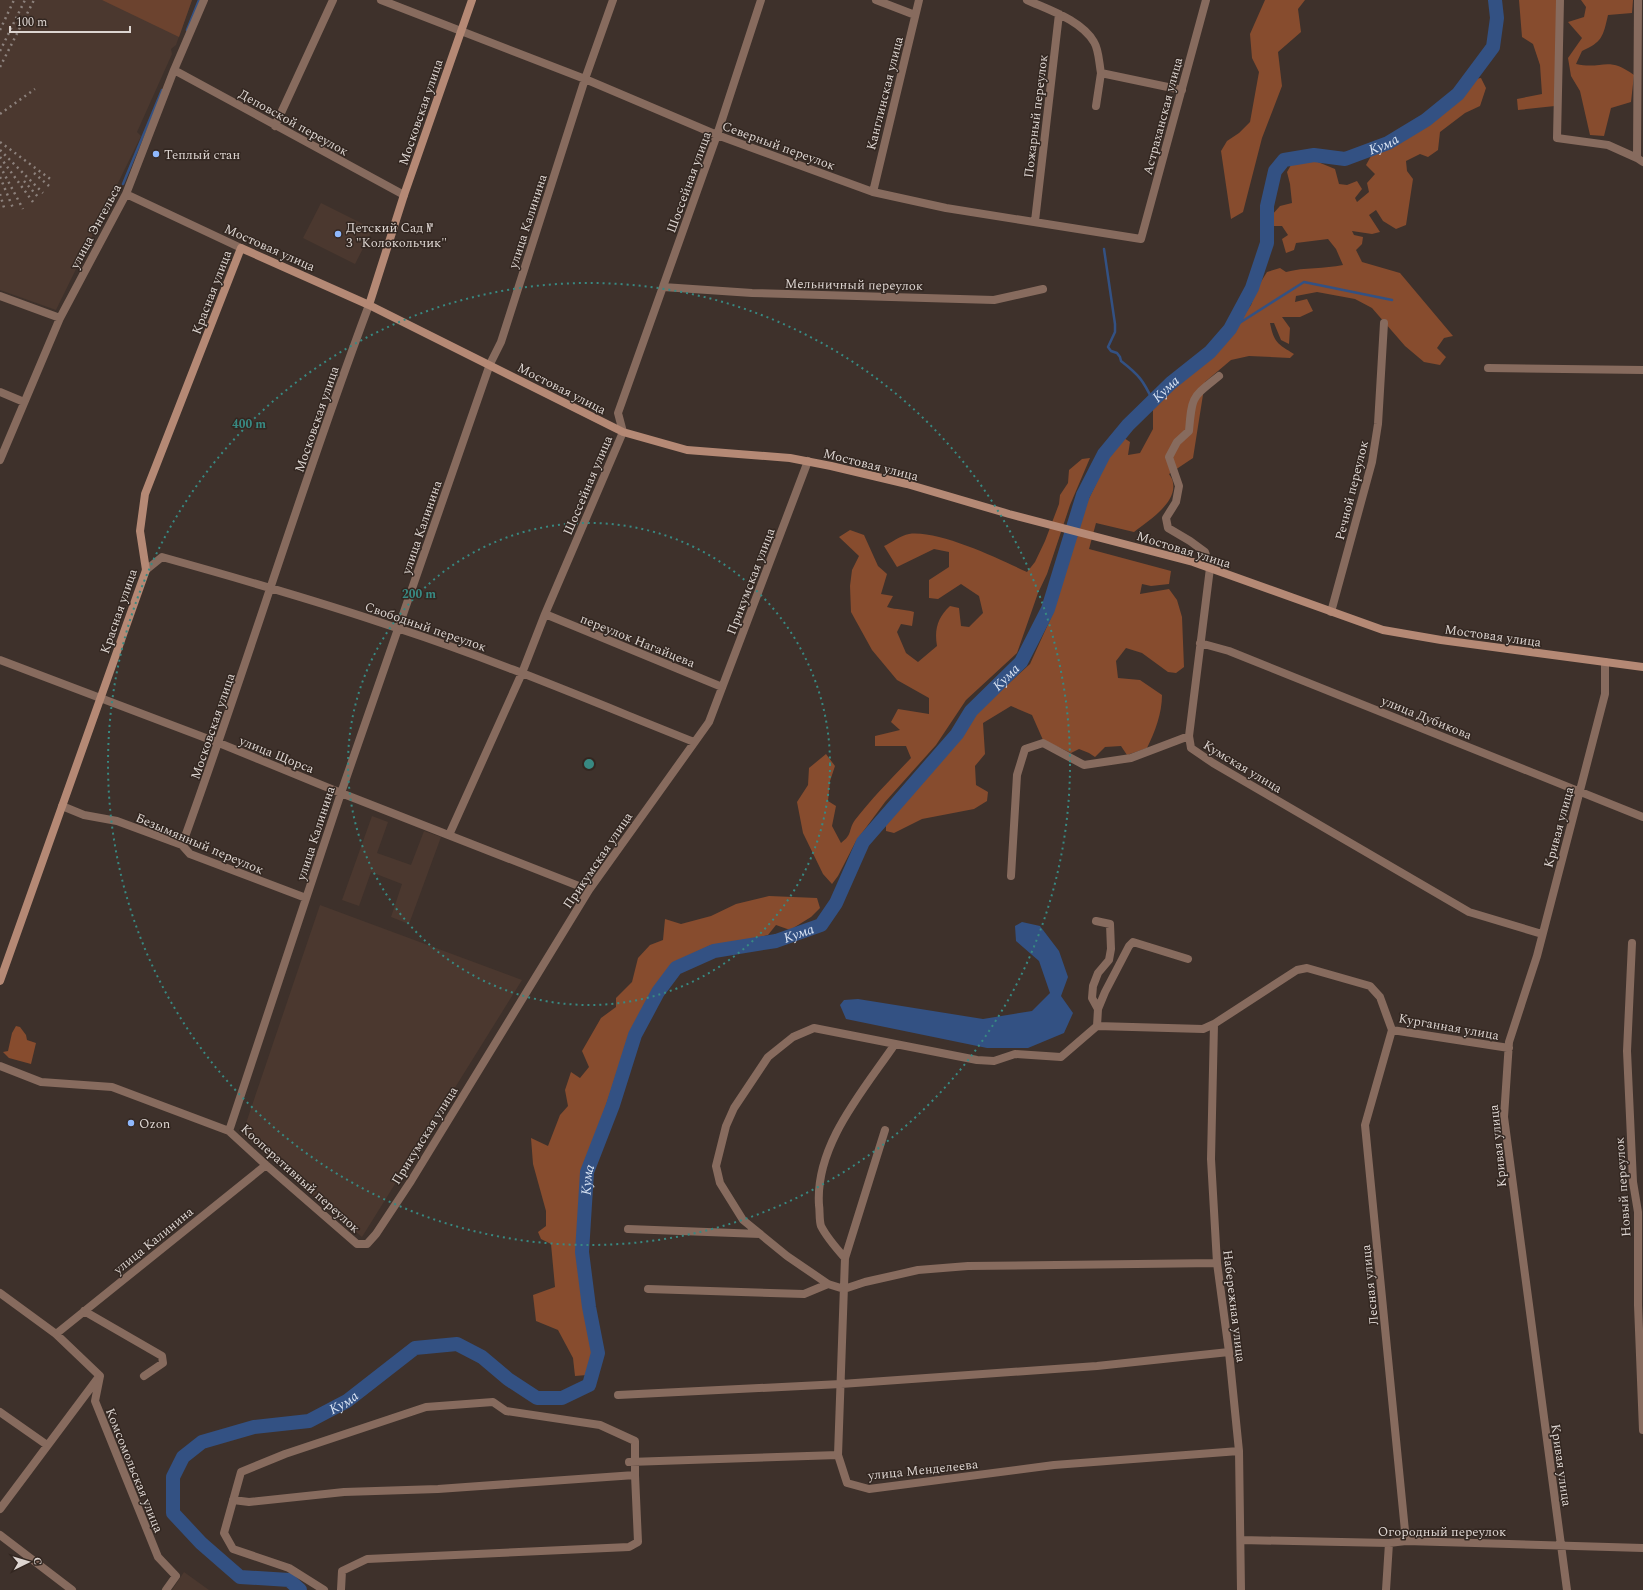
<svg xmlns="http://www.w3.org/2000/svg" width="1643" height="1590" viewBox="0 0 1643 1590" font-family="Spectral,serif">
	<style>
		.built { fill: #4b382f }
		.green { fill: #6c432f }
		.forest { fill: #874c2e }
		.water { fill: #335183 }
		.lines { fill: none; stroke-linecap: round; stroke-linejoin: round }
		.stream { stroke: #335183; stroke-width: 2.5 }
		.river { stroke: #335183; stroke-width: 14 }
		.street { stroke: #876b5e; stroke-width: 8 }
		.secondary { stroke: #b58975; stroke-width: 8 }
		.rail { stroke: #8c817c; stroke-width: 2.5; stroke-dasharray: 2 4; stroke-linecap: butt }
		.ring { fill: none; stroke: #388982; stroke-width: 2; stroke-dasharray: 2 4 }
		.poi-dot { fill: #8fb8fd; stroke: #332721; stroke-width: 1.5 }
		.labels { text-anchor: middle; stroke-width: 3; stroke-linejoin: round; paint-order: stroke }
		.street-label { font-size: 13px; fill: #ddd5d1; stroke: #332721 }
		.poi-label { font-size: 13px; fill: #ddd5d1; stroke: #332721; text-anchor: start }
		.water-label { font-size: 14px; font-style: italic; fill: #dae4f4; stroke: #332721 }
		.centre { fill: #388982; stroke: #332721; stroke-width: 2 }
		.ring-label { font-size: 12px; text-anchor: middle; font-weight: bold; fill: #388982; stroke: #332721; stroke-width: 3; stroke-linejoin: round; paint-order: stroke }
	</style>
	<rect width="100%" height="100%" fill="#3e312b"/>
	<path class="built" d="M0,0H192L176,45L171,49L172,54L137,132L141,136L56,310L0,290Z
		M321,203L373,229L355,264L303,238Z
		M372,816L388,822L377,853L411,865L424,831L441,837L409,924L391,917L402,884L371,872L359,906L342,900Z
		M320,905L522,980L362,1237L302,1187L273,1154L242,1135Z
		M184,1572L209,1590H172Z"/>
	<path class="green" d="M102,0H192L179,37Z"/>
	<path class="forest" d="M1265,0H1305L1298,9L1301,32L1278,52L1282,86L1262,138L1243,212L1231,219L1221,151L1227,141L1239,133L1250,122L1259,72L1252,58L1250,34Z
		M1519,0H1557L1555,106L1518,110L1517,99L1542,94L1540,65L1533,44L1522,37Z
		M1581,0H1633L1632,13L1608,15C1603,37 1602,42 1582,51L1576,64C1603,70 1607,55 1634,75L1631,102L1611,108L1604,136L1590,135L1580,91L1571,76L1568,58L1582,38L1568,22L1584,17L1586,7Z
		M1481,78L1486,88L1480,106L1465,113L1440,132L1438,150L1428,157L1420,154L1406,161L1407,171L1413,179L1406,225L1396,229L1383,221L1376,210L1369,215L1380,232L1372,234L1352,231L1354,235L1363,237L1362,244L1356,250L1362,262L1400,273L1453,336L1444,338L1437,348L1446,357L1440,365L1424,362L1405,346L1372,308L1355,299L1317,292L1296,296L1295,302L1307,299L1313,311L1300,317H1282L1290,328L1289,344L1281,340L1274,323H1270C1274,343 1278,344 1294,354L1290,358L1249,356L1231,360L1205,382L1193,458L1169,474C1171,477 1173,480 1173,483C1177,503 1148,521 1134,532L1096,523L1089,549L1171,571L1169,584L1151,586L1142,584L1140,594L1169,589L1177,600L1182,617L1184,667L1176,673L1168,672L1142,653L1126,648L1116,661L1118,678L1140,680L1162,695C1162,713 1155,732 1147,748L1127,755L1121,746L1105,747L1095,757L1089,753L1079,749L1071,753L1043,740L1032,715L1011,706L983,723L985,754L975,766L976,785L988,792L987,801L974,809L922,819L894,833L886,831V825L959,740L974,715L1030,664L1054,611L1068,557L1084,509L1116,442L1124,438L1130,442L1128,455L1140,453L1153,429V409L1173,389L1213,355L1232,332L1251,305L1257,288L1267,272L1280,268L1286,272C1305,267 1324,269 1343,265L1336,249L1328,239L1296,243L1294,250L1286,253L1282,239L1288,235L1282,226H1273L1271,216L1280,206L1292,203L1290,184L1287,172L1291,165L1313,160L1335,169L1339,184L1347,185L1357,181L1362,189L1355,198L1357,202L1369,192L1367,183L1375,174L1366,165L1371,156L1429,125L1458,102L1474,79Z
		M1090,458L1070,505L1047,574L1038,593L1017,653L966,700L936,745L885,802L856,841L838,876L832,884L823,874L803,833L797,802L808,785L809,768L826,754L835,766L830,781L828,801L836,806L832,826L841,843C853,834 848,830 855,820C872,798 892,778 911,758L906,746H875V736L900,730L891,722L898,709L929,714V698L897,680L872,650L851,612L850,586L852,570L859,556L839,537L850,530L864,535L878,566L887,574L881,594L893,596L887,607C897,610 905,609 914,612L912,626L901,624L897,632L906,653L918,662L937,646C934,629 938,617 950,606L959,608L961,626L969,627L983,613L979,596L961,584L938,599L929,598V580L949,567V552L934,549L897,567L884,546C891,543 901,535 909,534C939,530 999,559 1027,572L1035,562L1045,541L1059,504L1060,495L1068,483L1069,470L1082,459Z
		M769,896L817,898L820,908L811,917L790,930L776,925L768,935L753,939L711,945L673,963L652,991L630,1033L583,1174L577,1252L584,1305L594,1353L587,1375L575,1376L573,1358L558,1330L536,1321L533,1295L555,1287L551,1244L541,1239L538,1232L546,1226V1211L533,1164L531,1138L548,1146L560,1115L568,1106L565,1090L571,1072L580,1078L589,1067L582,1051L601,1018L616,1007V998L632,982L638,958L650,945L663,940L665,919L681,924L711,916L736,904Z
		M16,1026L20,1027L26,1035L27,1040L36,1043L31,1064L9,1058L3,1052L8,1051L12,1033Z"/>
	<path class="water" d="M1022,922L1040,926L1059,951L1068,977L1061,996L1073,1013L1064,1033L1028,1048H987L846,1019L840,1005L844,1000L858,999L983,1019L1032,1011L1050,993L1039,961L1016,941L1015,926Z"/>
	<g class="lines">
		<path class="stream" d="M187,30L199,0
			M123,184L162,90
			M1104,249L1115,324V332L1108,347L1111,351L1117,353L1120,357L1121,361C1139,375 1143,380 1153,401
			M1230,329L1304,282L1392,300"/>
		<path class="river" id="s1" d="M300,1590L289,1580L240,1577L201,1543L173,1513V1477L183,1457L202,1442L254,1427L309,1421L347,1401L415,1348L457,1344L482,1357L508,1379L537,1398H562L589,1385L598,1353L589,1307L582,1252L587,1172L613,1105L635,1035L658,992L676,968L714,951L776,941L821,925L836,903L863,842L957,734L971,711L1021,662L1048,609L1083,495L1104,454L1128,425L1171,383L1210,352L1230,329L1252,288L1267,243V206L1275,171L1284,160L1314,155L1345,159L1388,143L1426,120L1458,94L1493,47L1497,18L1495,0"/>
		<path class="street" d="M381,0L585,79L717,135L873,192L946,208L1141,239L1206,0
			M876,0L915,15
			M1027,0C1049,10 1081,20 1094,42C1099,50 1099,63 1101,73L1182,90
			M1560,0L1557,138L1608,145L1637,158
			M1638,0L1637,158L1643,162
			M174,70L404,195
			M1096,106L1101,73
			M275,126L333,0
			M873,192L919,0
			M126,194L241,248
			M1035,221L1059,14
			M663,287L752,293L994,300L1043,289
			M0,296L60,318
			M1488,368L1643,370
			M0,392L24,402
			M0,460L60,318L126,194L174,70L204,0
			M146,570L162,557C241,579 319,601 397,628C498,661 596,703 694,742
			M1331,612L1372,462L1378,424L1384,323
			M545,614L722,687
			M1200,643L1229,651L1643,817
			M0,660L219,743L341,793L589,890
			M1189,736L1210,568L1205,552L1190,541L1168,528L1166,518L1176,502L1179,486L1169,457L1177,442L1189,431C1192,395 1192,398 1219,376
			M62,806L84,815L117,821L182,845L190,854L306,898
			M449,835L522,673L545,614L623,432L618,413L717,135L761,0
			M182,845C247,666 302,483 369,305
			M1011,876L1017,775L1025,749L1043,743L1084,765L1131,758L1189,736L1191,748L1213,763L1469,912L1542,934
			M1096,921L1110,924L1111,949L1109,960L1098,973L1093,986L1092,998L1098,1009
			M1632,943L1627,1051L1633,1182L1638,1212V1305L1643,1430
			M1188,959L1133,942L1129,946L1105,992L1098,1009L1097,1026L1061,1057L1015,1054L994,1061L977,1060L814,1028L793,1037L768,1057L734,1108L726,1126L716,1166L720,1183L743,1220L787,1256L828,1284L844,1289L865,1282L918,1270L968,1266L1217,1263
			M1214,1024L1211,1159L1217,1263L1229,1352L1239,1451L1241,1590
			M1097,1026L1203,1029L1214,1024L1297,970L1307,968L1370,986L1380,997L1392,1030L1509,1048
			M1392,1030L1365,1125L1406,1541
			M0,1066L41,1082L112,1087L229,1131L266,1165L357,1244H367L376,1234L411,1181L589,890L709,722L808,461
			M229,1131L341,793L490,364L501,342L585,79L613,0
			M628,1229L760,1234
			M845,1258C836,1248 827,1238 821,1226C819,1220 820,1211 819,1205C815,1145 863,1091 895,1044
			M648,1289L804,1294L828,1284
			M0,1293L56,1334L100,1376L95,1401L158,1557L176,1576L166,1590
			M84,1311L162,1356L163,1363L144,1376
			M56,1334L266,1165
			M618,1395L841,1384L1097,1366L1229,1352
			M0,1412L47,1445
			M838,1455L845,1258L885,1130
			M629,1462L838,1455L847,1483L869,1489L1054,1465L1239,1451
			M233,1500L249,1502L344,1492L438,1489L635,1475
			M0,1509L98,1378
			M0,1535L72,1590
			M1241,1540L1389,1543L1406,1541L1643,1548
			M324,1590L289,1568L233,1549L224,1533L241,1472L285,1454L426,1407L493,1402L506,1411L600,1425L635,1441V1475L638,1542L629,1547L367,1559L342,1571L341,1590
			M1386,1590L1389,1543
			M1567,1590L1504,1117L1509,1042L1537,956L1605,694V662"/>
		<path class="secondary" d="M369,305L404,195L472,0
			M0,981L146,570L140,531L145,494L241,248L369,305L623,432L687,450L790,458L831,466L907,484L1009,514L1193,562L1383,630L1441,640L1643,667"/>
		<path class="rail" d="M0,30L14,0
			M0,51L25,0
			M0,67L34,0
			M0,114L35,89
			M0,142L53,181
			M0,150L43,193
			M0,157L33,202
			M0,166L23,209
			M34,173L49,186
			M0,177L13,208
			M24,181L39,198
			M0,194L5,211"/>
	</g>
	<g class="ring">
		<circle cx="589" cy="764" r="241"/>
		<circle cx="589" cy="764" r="481"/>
	</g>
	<g class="poi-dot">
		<circle cx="156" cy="154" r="4"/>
		<circle cx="338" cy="234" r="4"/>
		<circle cx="131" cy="1123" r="4"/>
	</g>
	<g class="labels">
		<g class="street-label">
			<text transform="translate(884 93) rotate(-76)" y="5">Канглинская улица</text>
			<text transform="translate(420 112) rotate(-71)" y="5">Московская улица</text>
			<text transform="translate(1035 116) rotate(-83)" y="5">Пожарный переулок</text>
			<text transform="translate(1162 116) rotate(-75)" y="5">Астраханская улица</text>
			<text transform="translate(294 122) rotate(29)" y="5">Деповской переулок</text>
			<text transform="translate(779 145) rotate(20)" y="5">Северный переулок</text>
			<text transform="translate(688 182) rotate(-70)" y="5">Шоссейная улица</text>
			<text transform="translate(527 221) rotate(-72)" y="5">улица Калинина</text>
			<text transform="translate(95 226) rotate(-62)" y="5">улица Энгельса</text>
			<text transform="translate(270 247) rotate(24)" y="5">Мостовая улица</text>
			<text transform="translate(854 284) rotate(1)" y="5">Мельничный переулок</text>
			<text transform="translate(211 292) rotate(-69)" y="5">Красная улица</text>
			<text transform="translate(562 388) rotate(27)" y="5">Мостовая улица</text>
			<text transform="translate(316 419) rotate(-71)" y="5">Московская улица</text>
			<text transform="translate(871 464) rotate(14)" y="5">Мостовая улица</text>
			<text transform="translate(587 485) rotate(-67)" y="5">Шоссейная улица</text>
			<text transform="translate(1351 490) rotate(-76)" y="5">Речной переулок</text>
			<text transform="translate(421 527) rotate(-71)" y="5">улица Калинина</text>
			<text transform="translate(1184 549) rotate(17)" y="5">Мостовая улица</text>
			<text transform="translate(750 581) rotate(-69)" y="5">Прикумская улица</text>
			<text transform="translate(118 611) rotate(-71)" y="5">Красная улица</text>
			<text transform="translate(426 626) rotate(19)" y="5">Свободный переулок</text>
			<text transform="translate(1493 635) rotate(8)" y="5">Мостовая улица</text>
			<text transform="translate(638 640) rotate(22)" y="5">переулок Нагайцева</text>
			<text transform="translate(1427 717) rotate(22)" y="5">улица Дубикова</text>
			<text transform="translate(212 726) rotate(-71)" y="5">Московская улица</text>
			<text transform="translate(277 754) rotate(22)" y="5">улица Щорса</text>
			<text transform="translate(1243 766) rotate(31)" y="5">Кумская улица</text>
			<text transform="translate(1558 827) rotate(-75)" y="5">Кривая улица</text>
			<text transform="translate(315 833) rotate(-72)" y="5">улица Калинина</text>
			<text transform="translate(200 843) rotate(23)" y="5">Безымянный переулок</text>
			<text transform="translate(597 860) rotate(-56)" y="5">Прикумская улица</text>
			<text transform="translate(1449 1026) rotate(10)" y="5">Курганная улица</text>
			<text transform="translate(424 1135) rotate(-58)" y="5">Прикумская улица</text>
			<text transform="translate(1497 1146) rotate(-96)" y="5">Кривая улица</text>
			<text transform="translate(301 1178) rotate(42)" y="5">Кооперативный переулок</text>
			<text transform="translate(1622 1187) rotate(-94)" y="5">Новый переулок</text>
			<text transform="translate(153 1240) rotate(-39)" y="5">улица Калинина</text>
			<text transform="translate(1369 1285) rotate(-96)" y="5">Лесная улица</text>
			<text transform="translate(1235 1306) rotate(83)" y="5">Набережная улица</text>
			<text transform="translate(1562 1465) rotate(82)" y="5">Кривая улица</text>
			<text transform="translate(923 1469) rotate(-6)" y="5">улица Менделеева</text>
			<text transform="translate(135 1470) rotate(68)" y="5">Комсомольская улица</text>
			<text x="1442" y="1536">Огородный переулок</text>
		</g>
		<g class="poi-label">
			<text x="164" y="159">Теплый стан</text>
			<text x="346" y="232">Детский Сад №<tspan x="346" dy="15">3 "Колокольчик"</tspan></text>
			<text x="139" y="1128">Ozon</text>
		</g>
		<g class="water-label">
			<text dy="5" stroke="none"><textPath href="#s1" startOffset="2284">Кума</textPath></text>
			<text dy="5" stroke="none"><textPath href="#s1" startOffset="1912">Кума</textPath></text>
			<text dy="5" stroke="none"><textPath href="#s1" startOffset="1576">Кума</textPath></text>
			<text dy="5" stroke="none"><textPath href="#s1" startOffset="1240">Кума</textPath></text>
			<text dy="5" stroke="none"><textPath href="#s1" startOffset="880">Кума</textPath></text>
			<text dy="5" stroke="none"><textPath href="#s1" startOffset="388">Кума</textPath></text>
		</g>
	</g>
	<circle cx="589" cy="764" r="6" class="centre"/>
	<g class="ring-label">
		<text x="249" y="428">400 m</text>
		<text x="419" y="598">200 m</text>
	</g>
	<g transform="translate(28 1562) rotate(85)" stroke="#332721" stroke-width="3" paint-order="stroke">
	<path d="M0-3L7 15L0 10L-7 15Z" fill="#ddd5d1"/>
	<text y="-6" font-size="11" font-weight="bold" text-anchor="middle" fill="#ddd5d1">С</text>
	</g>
	<path d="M10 26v6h120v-6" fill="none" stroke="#ddd5d1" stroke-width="2"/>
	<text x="16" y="26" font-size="12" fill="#ddd5d1" stroke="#332721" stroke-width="3" paint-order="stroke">100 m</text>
</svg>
